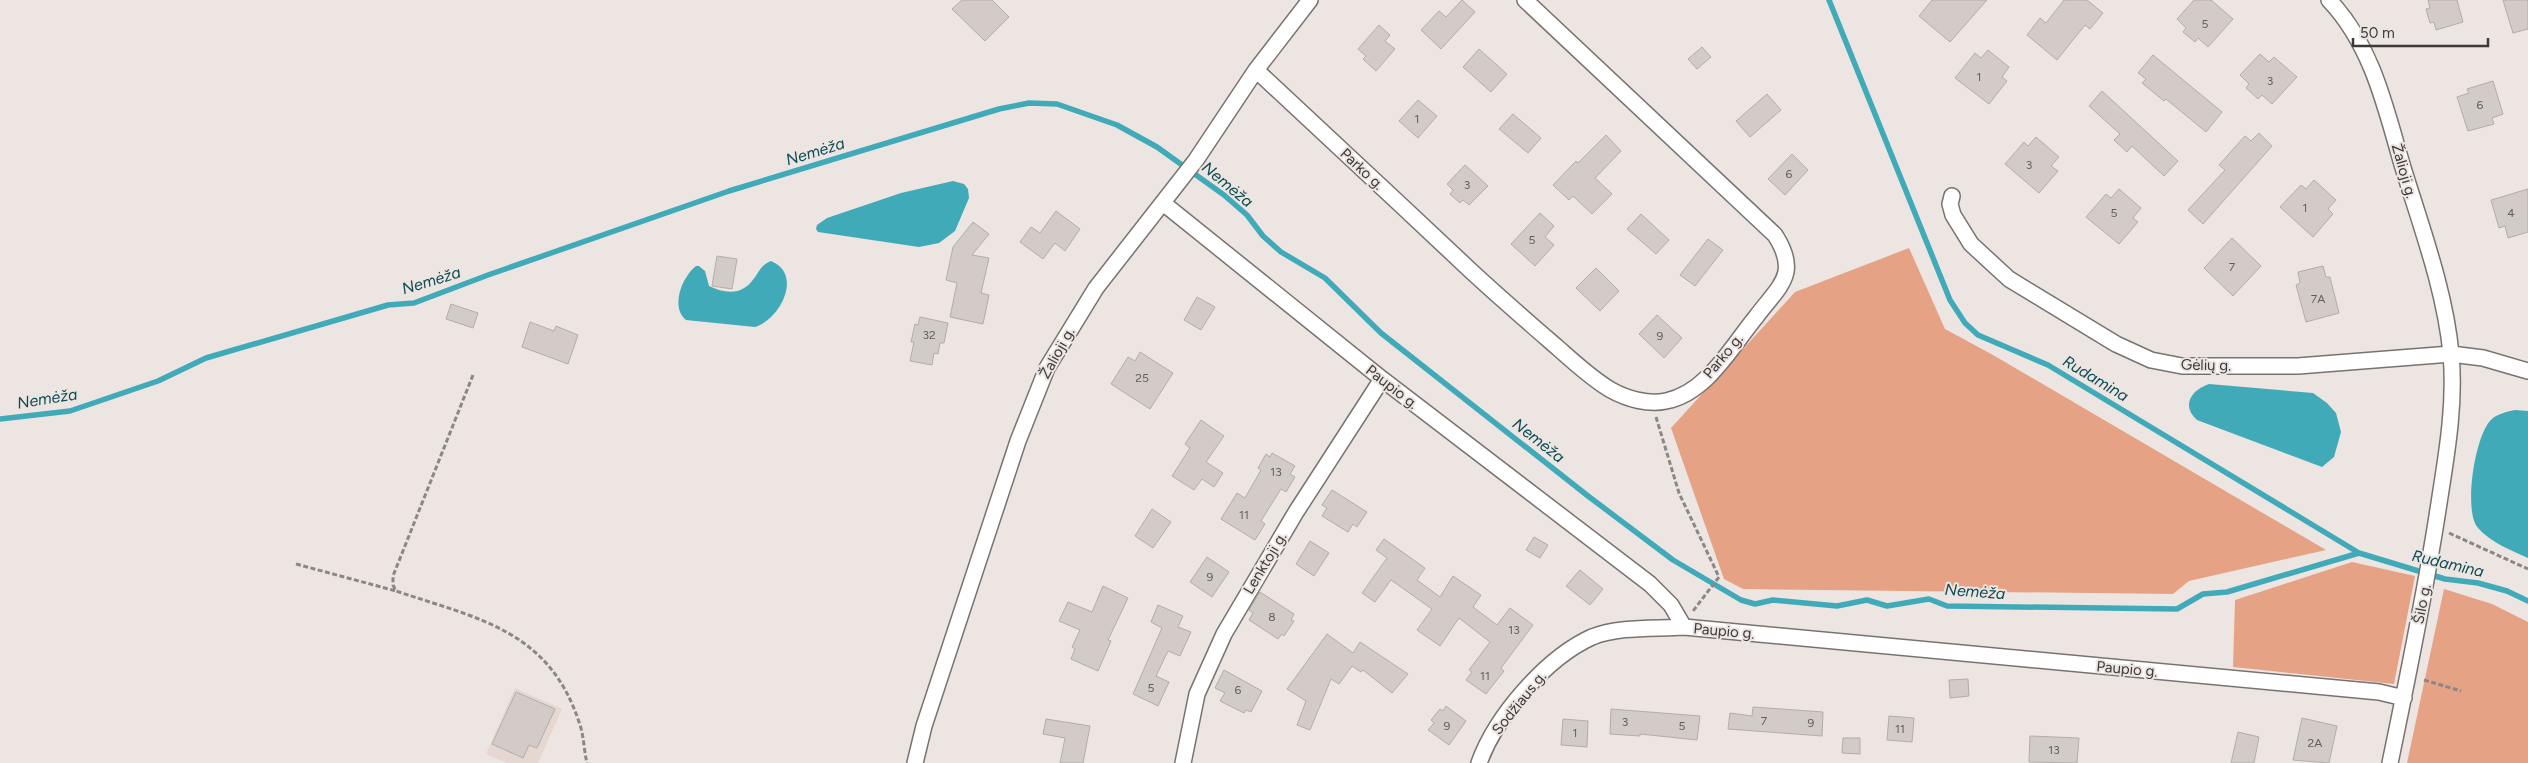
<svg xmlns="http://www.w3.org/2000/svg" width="2528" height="763" viewBox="0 0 2528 763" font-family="Figtree,sans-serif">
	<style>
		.built { fill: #e6d7d0 }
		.green { fill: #e6a284 }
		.water { fill: #40aab9 }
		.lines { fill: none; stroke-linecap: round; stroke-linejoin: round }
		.stream { stroke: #40aab9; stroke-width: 5.5 }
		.building { fill: #d2cbc8; stroke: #b3adaa }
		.street-casing { stroke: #797370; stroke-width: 18 }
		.path { stroke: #8c8785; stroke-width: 3; stroke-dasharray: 5 2.5; stroke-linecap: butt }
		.street { stroke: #fff; stroke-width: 15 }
		.labels { text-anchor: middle; stroke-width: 4; stroke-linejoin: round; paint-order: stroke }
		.number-label { font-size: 12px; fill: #625e5c }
		.street-label { font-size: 15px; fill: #3c3938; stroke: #ece5e2 }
		.water-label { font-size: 16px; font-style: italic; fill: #0b4b53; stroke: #ece5e2 }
	</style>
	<rect width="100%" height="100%" fill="#ece5e2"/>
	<path class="built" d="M515,688L562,709L538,763H507L486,754Z"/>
	<path class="green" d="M1909,248L1945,329L1993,355L2326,550L2189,581L2173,594L1743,589L1724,579L1671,428L1795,292Z
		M2352,562L2415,576L2394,684L2233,667L2235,600Z
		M2444,589L2492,604L2528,622V763H2407Z"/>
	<path class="water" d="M953,181L964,184L968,189L969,198L955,231L939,243L919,247L818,232L816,229L817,225L827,218L901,193Z
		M771,261C803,274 781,319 755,327L686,320C670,307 682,277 696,266H699L705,271L709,286C724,293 740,296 752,281C759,273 760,265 771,261Z
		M2209,384L2313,393L2327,403L2336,413L2341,432L2334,457L2322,467L2197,420C2181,406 2191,390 2209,384Z
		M2515,410L2528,411V558C2512,551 2490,542 2478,528C2463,511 2475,437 2490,421C2496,414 2506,412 2515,410Z"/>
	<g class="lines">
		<path class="stream" d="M1829,0L1950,300L1965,323L1978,335L2048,365L2359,553L2445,579L2478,583L2507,591L2528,601
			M0,419L70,411L158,381L206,358L388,305L414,303L488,275L729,191L999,109L1029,103L1057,104L1117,125L1157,147L1224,195L1247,215L1263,236L1281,252L1325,278L1381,333L1588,496L1673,560L1741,600L1755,604L1773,600L1837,606L1867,600L1887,606L1929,599L1947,606L2177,609L2203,594L2227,592L2359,553"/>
	</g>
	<path class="building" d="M962,0H992L1009,17L985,41L952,9Z
		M1462,0L1475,12L1441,49L1421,30L1439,11L1446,17Z
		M1932,0H1987L1950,42L1919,16Z
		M2064,0H2087L2103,13L2090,29L2085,25L2057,60L2027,35L2040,18L2046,23Z
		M2194,0H2211L2233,19L2208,47L2198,38L2195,42L2183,32L2186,28L2177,19Z
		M2428,0H2457L2463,22L2436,30L2434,22L2430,23L2426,9L2430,8Z
		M2503,0H2528V29L2513,33Z
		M1379,25L1390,35L1385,41L1395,49L1376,71L1363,59L1366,56L1358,49Z
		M1702,47L1711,57L1697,69L1688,59Z
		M1479,49L1507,74L1491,92L1463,67Z
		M1988,50L2009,67L2002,77L2007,81L1989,104L1955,78L1975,53L1981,58Z
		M2260,54L2269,62L2274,57L2297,77L2272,104L2262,95L2258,99L2246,88L2249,84L2240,75Z
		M2153,55L2222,112L2206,132L2166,99L2164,101L2142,83L2146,79L2138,73Z
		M2493,81L2503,114L2492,118L2494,124L2468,131L2457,97L2469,93L2467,89Z
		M2102,91L2178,161L2164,176L2132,146L2127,152L2114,140L2120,134L2089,106Z
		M1767,94L1781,110L1750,137L1736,121Z
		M1418,100L1437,116L1418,138L1399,121Z
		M1513,114L1541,138L1528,153L1499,129Z
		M2259,133L2272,146L2203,224L2188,210L2225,170L2219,165L2245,136L2251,141Z
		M1606,135L1621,151L1595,178L1612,194L1592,214L1573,196L1569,200L1553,185L1576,161L1578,163Z
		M2036,137L2059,157L2051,166L2058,171L2039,193L2005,164L2024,142L2028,146Z
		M1792,154L1808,170L1785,195L1768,179Z
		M1465,165L1488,186L1469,205L1463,200L1460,203L1450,194L1453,190L1447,184Z
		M2314,180L2336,200L2328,209L2333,214L2313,237L2280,207L2301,185L2306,189Z
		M2119,189L2141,208L2133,218L2138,222L2119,244L2086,217L2106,194L2111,198Z
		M2528,189V232L2508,238L2505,226L2499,228L2491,200Z
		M1056,211L1080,229L1065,251L1055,243L1043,259L1020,242L1031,227L1040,233Z
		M1540,213L1554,226L1545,237L1554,245L1535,266L1511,244Z
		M1641,214L1669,240L1656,254L1627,229Z
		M973,222L989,234L972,255L989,258L981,293L989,295L983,324L950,317L957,283L946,280L953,247Z
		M2232,238L2261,266L2233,296L2204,268Z
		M1708,239L1723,250L1695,286L1680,275Z
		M717,256L737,259L732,289L712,286Z
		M2323,266L2326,277H2330L2339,313L2306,322L2296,285L2300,283L2298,272Z
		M1596,268L1619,291L1600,311L1576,288Z
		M1197,297L1215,307L1201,330L1184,320Z
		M451,304L478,313L473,328L446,319Z
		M1657,315L1682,338L1664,358L1639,334Z
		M920,317L948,323L944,343H940L938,354L934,353L932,365L910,361L914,342H911L915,324L918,325Z
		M530,322L554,331L556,326L578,335L568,364L522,347Z
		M1140,352L1173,373L1150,409L1111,384L1128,357L1135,361Z
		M1201,420L1224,436L1206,462L1223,473L1214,487L1202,479L1194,490L1172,476L1190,448L1185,444Z
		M1272,453L1295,466L1290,474L1295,477L1286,492L1281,489L1279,492L1261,521L1265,524L1255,540L1221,519L1237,493L1245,498L1261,470L1258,468L1266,454L1270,457Z
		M1332,490L1367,512L1357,527L1353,524L1348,532L1322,516L1327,508L1322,505Z
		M1152,509L1171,522L1153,548L1135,536Z
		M1534,537L1548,545L1540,558L1526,550Z
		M1384,539L1425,568L1417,580L1440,597L1453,576L1481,595L1473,607L1497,625L1510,608L1533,625L1501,668L1504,671L1486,694L1466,680L1472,672L1469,670L1490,642L1459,618L1440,646L1417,630L1432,609L1391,580L1375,602L1362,593L1387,558L1376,550Z
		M1310,541L1329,553L1314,576L1296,564Z
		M1207,557L1229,572L1212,597L1190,582Z
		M1580,570L1603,589L1590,605L1566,586Z
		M1103,586L1128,598L1108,640L1111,641L1098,671L1071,659L1075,649L1072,647L1080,630L1059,621L1068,602L1092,612Z
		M1260,592L1294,614L1291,620L1294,621L1284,636L1282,634L1278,639L1249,620L1253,613L1249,610Z
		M1158,605L1183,616L1178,627L1191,632L1180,656L1168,651L1156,676L1169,682L1158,706L1133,694L1162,628L1151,622Z
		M1327,634L1353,653L1360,642L1408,674L1392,693L1363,670L1361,672L1352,666L1339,684L1331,679L1310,730L1297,725L1306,701L1287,689Z
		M1224,670L1262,691L1251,712L1246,710L1244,713L1220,701L1225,693L1215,688Z
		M1968,679L1969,696L1950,698L1949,680Z
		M516,692L555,709L537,748L529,745L523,758L492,744Z
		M1446,706L1466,721L1449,745L1428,730L1434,723L1431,720L1440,709L1443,711Z
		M1753,707L1823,712L1822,736L1728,729L1730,713L1752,716Z
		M1611,709L1700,716L1697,740L1640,734V736L1610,734Z
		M1889,716L1914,718L1912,742L1887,740Z
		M2302,718L2337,726L2329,763L2293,760Z
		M1046,719L1090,726L1083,763H1060L1065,738L1043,734Z
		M1563,719L1588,721L1587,747L1561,745Z
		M2238,732L2259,737L2254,763H2231Z
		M2030,736L2079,738L2077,763L2029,762Z
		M1843,738H1860V754L1842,753Z"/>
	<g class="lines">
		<defs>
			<path id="street" d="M2329,0C2371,44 2385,105 2401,161C2420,224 2445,289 2451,354C2456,408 2445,463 2437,516C2424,599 2407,681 2390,763
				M1256,70C1328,137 1399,203 1470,270C1499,297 1528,322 1558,348C1575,363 1592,379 1611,390C1627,399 1649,405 1666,401C1707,393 1732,346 1756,317C1780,285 1800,274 1775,235L1525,0
				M1952,196L1950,204L1953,215L1971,244L2009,279L2116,344L2151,360L2182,366H2298L2451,354L2483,358L2528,371
				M1163,203L1382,379L1650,584L1671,605L1684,627
				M915,763L924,726L1018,441L1047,368L1096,288L1196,160L1256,70L1310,0
				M1183,763L1197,694L1224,634L1296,512L1382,379
				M1479,763C1496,716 1546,658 1592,637C1619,626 1655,629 1684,627L2379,692L2404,698"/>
		</defs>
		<use href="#street" class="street-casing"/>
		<path class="path" d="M473,375L393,576V585L396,591C479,619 550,630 580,725C584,737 584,751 587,763
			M1656,417L1679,493L1719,577L1693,611
			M2449,533L2528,569
			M296,564L396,591
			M2424,680L2461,691"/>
		<use href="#street" class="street"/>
	</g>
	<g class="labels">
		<g class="number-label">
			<text x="2205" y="28">5</text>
			<text x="1979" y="81">1</text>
			<text x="2270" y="85">3</text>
			<text x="2480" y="109">6</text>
			<text x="1417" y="123">1</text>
			<text x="2029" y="169">3</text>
			<text x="1789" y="178">6</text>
			<text x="1467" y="189">3</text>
			<text x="2305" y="212">1</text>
			<text x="2114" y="217">5</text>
			<text x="2511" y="217">4</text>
			<text x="1532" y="244">5</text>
			<text x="2232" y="271">7</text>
			<text x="2318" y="303">7A</text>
			<text x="929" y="339">32</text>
			<text x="1660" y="340">9</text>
			<text x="1142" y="382">25</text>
			<text x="1276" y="476">13</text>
			<text x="1244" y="519">11</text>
			<text x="1210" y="581">9</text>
			<text x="1272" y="621">8</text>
			<text x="1514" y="634">13</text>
			<text x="1485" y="680">11</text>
			<text x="1151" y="692">5</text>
			<text x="1238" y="694">6</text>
			<text x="1764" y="725">7</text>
			<text x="1625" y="726">3</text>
			<text x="1811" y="727">9</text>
			<text x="1447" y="730">9</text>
			<text x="1682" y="730">5</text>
			<text x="1900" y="733">11</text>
			<text x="1575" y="737">1</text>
			<text x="2315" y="747">2A</text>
			<text x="2054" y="754">13</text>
		</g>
		<g class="street-label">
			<text transform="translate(1362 169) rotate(43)" y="5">Parko g.</text>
			<text transform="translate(2404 171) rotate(74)" y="5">Žalioji g.</text>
			<text transform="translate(1057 353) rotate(-61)" y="5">Žalioji g.</text>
			<text transform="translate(1723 356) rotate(-50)" y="5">Parko g.</text>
			<text transform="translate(2206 365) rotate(1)" y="5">Gėlių g.</text>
			<text transform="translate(1392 387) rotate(38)" y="5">Paupio g.</text>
			<text transform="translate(1265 563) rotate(-59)" y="5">Lenktoji g.</text>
			<text transform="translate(2422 604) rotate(-79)" y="5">Šilo g.</text>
			<text transform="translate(1724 631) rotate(5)" y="5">Paupio g.</text>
			<text transform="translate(2127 669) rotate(5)" y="5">Paupio g.</text>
			<text transform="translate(1519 703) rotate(-51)" y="5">Sodžiaus g.</text>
		</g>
		<g class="water-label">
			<text transform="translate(815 151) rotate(-17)" y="6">Nemėža</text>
			<text transform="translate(1228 184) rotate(40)" y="6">Nemėža</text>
			<text transform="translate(431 280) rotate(-17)" y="6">Nemėža</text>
			<text transform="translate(2096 378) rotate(31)" y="6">Rudamina</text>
			<text transform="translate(47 398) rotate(-9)" y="6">Nemėža</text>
			<text transform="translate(1539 440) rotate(38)" y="6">Nemėža</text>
			<text transform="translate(2448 563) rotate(13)" y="6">Rudamina</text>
			<text transform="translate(1975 591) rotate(4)" y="6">Nemėža</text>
		</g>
	</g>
	<path d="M2353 38v8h135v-8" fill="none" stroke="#3c3938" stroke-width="2.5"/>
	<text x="2360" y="38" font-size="15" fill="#3c3938" stroke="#ece5e2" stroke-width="4" paint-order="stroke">50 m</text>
</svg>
